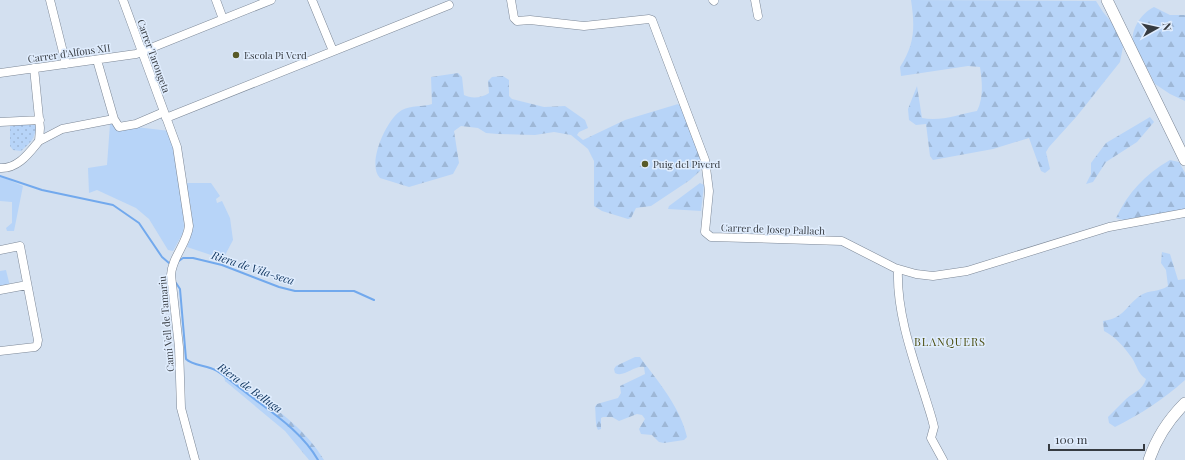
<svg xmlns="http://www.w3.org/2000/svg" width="1185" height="460" viewBox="0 0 1185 460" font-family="'Playfair Display',serif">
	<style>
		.green { fill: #b7d4f8 }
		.forest { fill: url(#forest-firs) }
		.park { fill: url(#park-dots) }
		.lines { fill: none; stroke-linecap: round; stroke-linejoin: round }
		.stream { stroke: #72a9ed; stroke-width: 2 }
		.street-casing { stroke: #7d8897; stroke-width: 9 }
		.secondary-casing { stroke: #7d8897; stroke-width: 12 }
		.street { stroke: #fff; stroke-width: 8 }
		.secondary { stroke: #fff; stroke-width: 11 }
		.poi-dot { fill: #585a28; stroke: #e0edfe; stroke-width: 1.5 }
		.labels { text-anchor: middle; stroke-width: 3; stroke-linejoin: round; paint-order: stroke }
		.street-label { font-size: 10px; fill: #363b41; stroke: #e0edfe }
		.poi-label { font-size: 10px; fill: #363b41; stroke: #e0edfe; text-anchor: start }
		.water-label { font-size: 11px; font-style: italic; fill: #0d335d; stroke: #e0edfe }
		.neighbourhood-label { font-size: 11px; letter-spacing: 1px; fill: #4b4d0f; stroke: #e0edfe }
	</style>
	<defs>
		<pattern id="forest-firs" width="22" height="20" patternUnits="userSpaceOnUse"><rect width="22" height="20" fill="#b7d4f8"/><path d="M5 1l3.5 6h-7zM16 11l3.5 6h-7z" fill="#9eb7d6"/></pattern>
		<pattern id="park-dots" width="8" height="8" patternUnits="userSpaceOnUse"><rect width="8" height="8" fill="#b7d4f8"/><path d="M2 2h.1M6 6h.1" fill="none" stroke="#9eb7d6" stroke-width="1.8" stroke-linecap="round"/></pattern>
	</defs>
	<rect width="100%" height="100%" fill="#d3e0f0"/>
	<path class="green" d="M110,124L170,131L181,184L184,226L183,233L173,251L168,250L149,219L136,208L97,190L89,193L88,168L107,165Z
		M0,176L23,186L14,231H7L6,228L12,223V202L0,201Z
		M186,183H211L220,196L216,199L217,203L222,201L230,218L233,240L223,259L187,247C197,226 190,205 186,183Z
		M6,270L10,286L0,287V271Z"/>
	<path class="forest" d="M911,0L1096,1L1103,12L1118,30L1123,47L1120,62L1077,116L1049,147L1046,152L1050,169L1045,173L1041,171L1029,138L993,149L933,160L930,156L926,124L916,125L909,120L908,109L917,86L922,118C940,122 960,114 977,111C984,97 982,81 980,67L968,66L901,76L900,67C915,44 915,27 911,0Z
		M1154,7L1170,15H1185V101L1170,94L1155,84L1133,41C1131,28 1143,12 1154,7Z
		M458,73L462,77L464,95C471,99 482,98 489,93L488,81L492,77L503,76L509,80V96L512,99L544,107L565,106L585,120L588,128L579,132L577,135L583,140L625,120L678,104L682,108L700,155V171L690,180L651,206L636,208L631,218L628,219L602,211L594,206V161L588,149L571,135L554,132L535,135L498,134L486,133L478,128L461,126L454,131L459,163L453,174L409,187L380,178C366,164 387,118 402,110C411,105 423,107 432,104L431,77Z
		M1150,117L1154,122L1137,142L1106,162L1093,182L1086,184L1091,174V163L1106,143Z
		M1170,160L1179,162L1185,173V208L1181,211L1127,221L1116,218C1128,193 1145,174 1170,160Z
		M700,183L704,185L701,211L668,209L669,206Z
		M1162,252L1170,254L1178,280L1185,279V380C1164,399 1141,414 1115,427L1109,423L1108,417C1114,411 1120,405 1126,399C1135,391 1142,391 1146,379C1138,374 1137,366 1132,358C1124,347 1116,337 1104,331L1103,321C1125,318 1125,306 1141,295C1149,290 1159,292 1168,286L1166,270L1161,263Z
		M635,357H640L642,360C659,382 681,409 687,437L684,440L664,443L659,442L652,435L641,434L639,429L645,419L642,415L637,414L619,421L612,417H603L601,418V429L598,430C595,425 596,413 595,407L597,404L618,398L621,393L620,386L645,374L644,367C634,365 624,378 615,373L614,369L616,366Z
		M224,376H227C263,400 301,422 324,460H309L285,431L225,381Z"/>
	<path class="park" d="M36,124C36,138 31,142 21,151L13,150L10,146V125Z"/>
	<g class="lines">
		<path class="stream" d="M0,176L42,190L113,205L139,223L162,257L169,263
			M176,263L183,258H193L222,265L279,287L295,291H354L374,300
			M176,283L180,289L186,359C193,366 207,365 217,371C228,378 238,387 249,395C274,414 302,432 318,460"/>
		<defs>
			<path id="street" d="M50,0L66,64
				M123,0L177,147L189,226C187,244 172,257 171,275L179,347L181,408L195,460
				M216,0L223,19
				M312,0L333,51
				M511,0L514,18L517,21L530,20L584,26L649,19L652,20L705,160L709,191L705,232L711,237L842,241L895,268L916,274L933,276L967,271L1109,227L1185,213
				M713,0L714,1
				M755,0L758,16
				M97,60L114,119L119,127L136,124L164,112
				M34,68L40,128L39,141
				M0,73L136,54L271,0
				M166,118L449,5
				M0,122L40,120
				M39,141L62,129L114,119
				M0,168C18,169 29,153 39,141
				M0,250L20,246L38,340L37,345L35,347L0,351
				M898,269C896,319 918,371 932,419L934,427L931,438L943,460
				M0,290L27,285"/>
			<path id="secondary" d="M1107,0L1185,160
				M1149,460C1156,439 1169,419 1185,403"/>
		</defs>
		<use href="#street" class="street-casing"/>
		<use href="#secondary" class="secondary-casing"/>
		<use href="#street" class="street"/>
		<use href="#secondary" class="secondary"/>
	</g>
	<g class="poi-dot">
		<circle cx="236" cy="55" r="4"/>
		<circle cx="645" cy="164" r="4"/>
	</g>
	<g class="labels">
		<g class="street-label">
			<text transform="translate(69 53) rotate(-8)" y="4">Carrer d'Alfons XII</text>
			<text transform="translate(154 56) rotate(70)" y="4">Carrer Tarongeta</text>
			<text transform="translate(773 229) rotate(2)" y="4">Carrer de Josep Pallach</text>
			<text transform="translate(166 324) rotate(-95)" y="4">Camí Vell de Tamariu</text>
		</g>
		<g class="poi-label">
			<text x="244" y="59">Escola Pi Verd</text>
			<text x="653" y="168">Puig del Piverd</text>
		</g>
		<g class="water-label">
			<text transform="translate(253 268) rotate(18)" y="4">Riera de Vila-seca</text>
			<text transform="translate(250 388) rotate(36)" y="4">Riera de Belluga</text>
		</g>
		<g class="neighbourhood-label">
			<text x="950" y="346">BLANQUERS</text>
		</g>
	</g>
	<g transform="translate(1157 28) rotate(82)" stroke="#e0edfe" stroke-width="3" paint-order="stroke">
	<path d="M0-3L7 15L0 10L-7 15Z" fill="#363b41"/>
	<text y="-6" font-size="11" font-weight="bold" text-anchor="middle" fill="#363b41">N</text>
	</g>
	<path d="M1049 444v6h95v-6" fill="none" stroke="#363b41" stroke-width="2"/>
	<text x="1055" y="444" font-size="12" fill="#363b41" stroke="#e0edfe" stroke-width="3" paint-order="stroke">100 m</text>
</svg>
